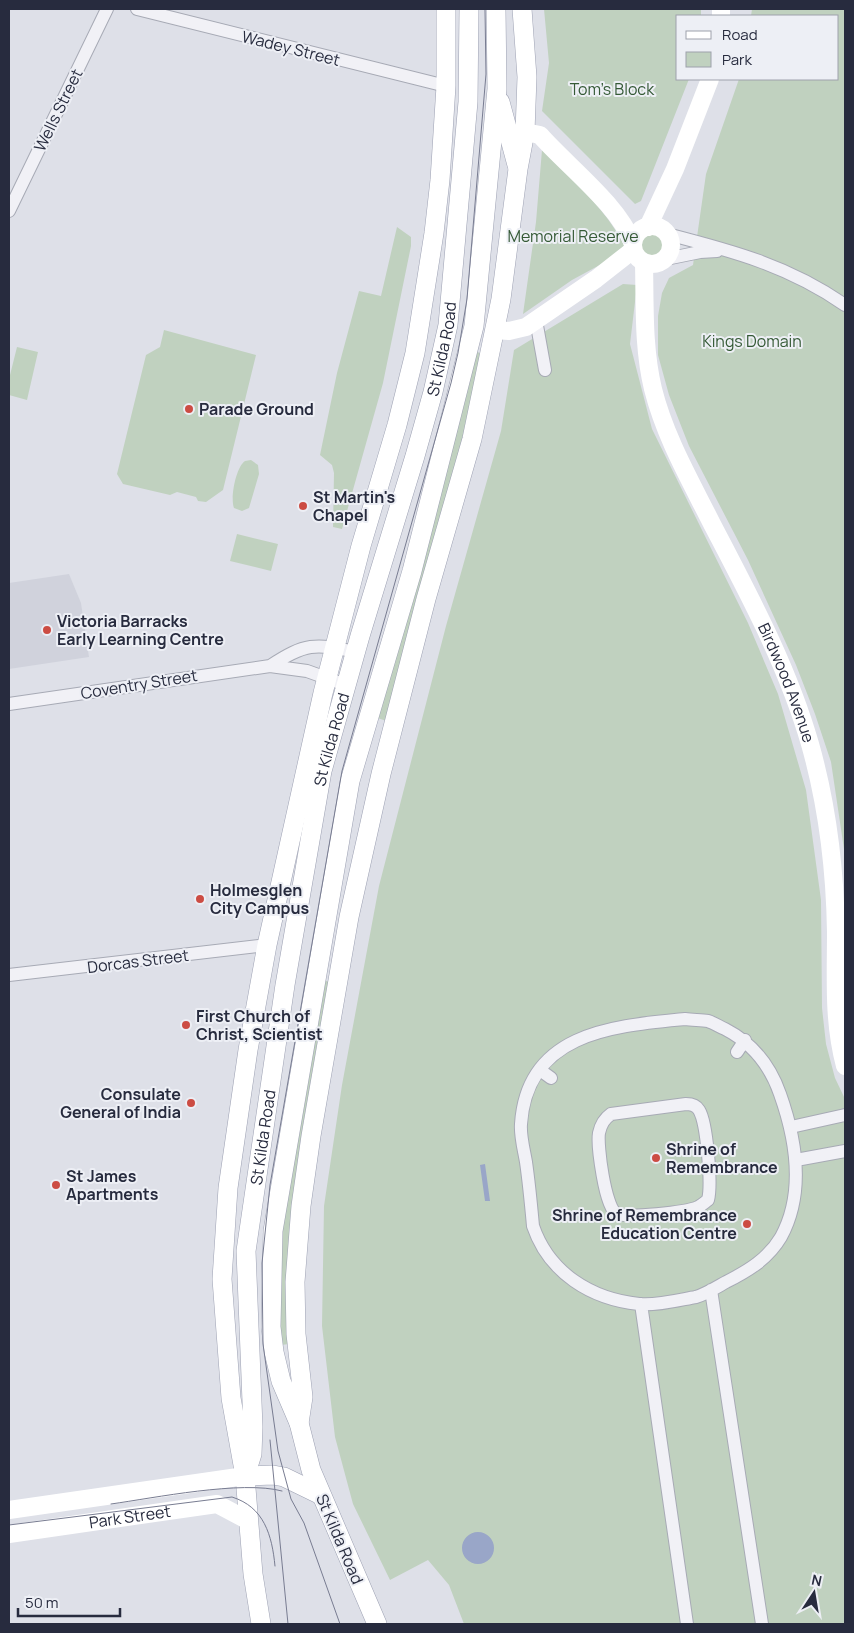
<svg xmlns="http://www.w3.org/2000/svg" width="854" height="1633" viewBox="0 0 854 1633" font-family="Manrope,sans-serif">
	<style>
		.built { fill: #d0d2dc }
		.green { fill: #c0d1bf }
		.water { fill: #99a6c8 }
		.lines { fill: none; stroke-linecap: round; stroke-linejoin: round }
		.street-casing { stroke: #a7aab5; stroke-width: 14 }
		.primary-casing { stroke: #9da1b3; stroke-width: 20 }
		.street { stroke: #f1f1f6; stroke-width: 12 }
		.secondary { stroke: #fff; stroke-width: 18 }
		.primary { stroke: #fff; stroke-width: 19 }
		.tram { stroke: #787c91; stroke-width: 1 }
		.poi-dot { fill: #cc4c43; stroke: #edeff5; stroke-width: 2 }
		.labels { text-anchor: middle; stroke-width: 4; stroke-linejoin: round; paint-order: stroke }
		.street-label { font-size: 16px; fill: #272b3e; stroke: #edeff5 }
		.park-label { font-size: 16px; fill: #355a36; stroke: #edeff5 }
		.poi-label { font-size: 16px; font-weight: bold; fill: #272b3e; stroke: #edeff5; text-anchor: start }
	</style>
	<rect width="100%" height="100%" fill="#dee0e8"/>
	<path class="built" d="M69,574L81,603L89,657L9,669V583Z"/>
	<path class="green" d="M544,9H701V16H678V79H689L641,201L635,204L542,111L549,63Z
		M752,9H845V856L831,762L815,714L796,665L748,560L689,446L669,395L658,355V316L662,293L669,278L693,265L706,174L739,79H838V16H751Z
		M542,150C572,180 605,207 624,245L620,254L572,280L523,314L536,222Z
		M397,227L411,237V246L383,383L342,529L333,527L334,473L332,465L320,455L337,373L359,291L381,296Z
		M640 244a12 12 0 1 1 24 0a12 12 0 1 1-24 0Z
		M623,284L637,285L630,344L652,429L748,623L778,694L806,790L821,900L822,1008L826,1044L835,1078L845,1099V1624H464L449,1585L428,1560L390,1580L353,1504L335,1437L322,1326L324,1206L342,1085L379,886L446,626L501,431L514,350Z
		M164,330L256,355L223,490L206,502L198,501L196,497L177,492L170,495L123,484L117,474L146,355L160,347Z
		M17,347L38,352L27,400L9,395V379Z
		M478,352L483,357L471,413L387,721L374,717L475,354Z
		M245,461L251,460L258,465L259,474L249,508L242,511L234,508C230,498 236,467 245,461Z
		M237,534L278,544L271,571L230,561Z
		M325,980L330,983L290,1344L280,1345V1235L320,991Z"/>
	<path class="water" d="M485,1164L490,1201H485L480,1165Z
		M462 1548a16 16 0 1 1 32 0a16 16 0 1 1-32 0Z"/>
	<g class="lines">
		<defs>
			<path id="street" d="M137,9L446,86
				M9,211L107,9
				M667,234C733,251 789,266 845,305
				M666,259L700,252L717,251
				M536,320L545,370
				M270,666C305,643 315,643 355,652
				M9,704L270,666L307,671L346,685
				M9,975L267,945
				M685,1019C693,1020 701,1020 708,1021C714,1023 720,1027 725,1029C752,1043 770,1065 780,1094C796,1139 805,1193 781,1237C768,1259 748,1271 726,1282C717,1287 706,1294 696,1297C679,1300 656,1306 639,1304C591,1299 549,1273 533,1226C531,1204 529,1183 526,1162C524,1150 520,1136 521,1124C527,1032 614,1026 685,1019Z
				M737,1052L745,1040
				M540,1070L551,1078
				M686,1104C691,1104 696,1105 699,1110C707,1123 712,1185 708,1200C705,1202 702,1205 698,1207C687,1212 626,1219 616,1213C605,1207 597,1145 599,1133C601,1124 604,1119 611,1114Z
				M791,1127L845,1115
				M796,1160L845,1151
				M711,1290L762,1624
				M641,1304L687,1624"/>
			<g id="primary">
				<path d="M500,102L517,165"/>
				<path d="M299,1423L303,1397L296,1334L295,1282L301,1206L311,1136L349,917L381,774L426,599L472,439L501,299L518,169L525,132L527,77L522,9"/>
				<path id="s3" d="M246,1473L252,1454L253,1427L246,1251L285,985L322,771L360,636L415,456L433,392L448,325L468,102L469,9"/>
				<path d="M245,1476L273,1475L284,1477L321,1495"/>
				<path d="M261,1624L253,1574L245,1476L231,1398L222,1279L228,1188L248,1050L267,945L323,693L361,546L397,425L415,353L434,233L440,180L446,86V9"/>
				<path d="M377,1624L311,1470L299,1423L281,1381L274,1352L271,1327L273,1231L350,781L412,571L474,326L497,89L496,9"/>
			</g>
		</defs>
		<use href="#street" class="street-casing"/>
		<use href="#primary" class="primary-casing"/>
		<use href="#street" class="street"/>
		<g class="secondary">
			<path d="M721,9V16"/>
			<path d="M525,132L540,135C567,166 619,205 633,244"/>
			<circle cx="652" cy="245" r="19"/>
			<path d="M648,227L675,169L710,79"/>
			<path id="s1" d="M644,263C645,306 643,347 653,389C665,437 690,480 712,524C749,595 788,667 810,744C827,804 835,870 836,932C836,978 833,1021 845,1066"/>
			<path d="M495,330L509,331L526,327L596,279L633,250"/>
			<path d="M9,1510L245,1476"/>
			<path id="s2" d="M9,1534L217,1504L249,1521"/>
		</g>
		<use href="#primary" class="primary"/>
		<path class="tram" d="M270,1440L288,1624
			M111,1504C154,1498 242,1480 282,1491
			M9,1525L232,1497C264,1507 272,1535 275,1566
			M340,1624L304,1523L291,1499L278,1451L263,1344L262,1263L270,1185L342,771L451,383L458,353L467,299L486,74L485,9"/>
	</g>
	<g class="poi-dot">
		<circle cx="189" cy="409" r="5"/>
		<circle cx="303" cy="506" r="5"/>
		<circle cx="47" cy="630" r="5"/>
		<circle cx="200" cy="899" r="5"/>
		<circle cx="186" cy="1025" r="5"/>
		<circle cx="191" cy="1103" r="5"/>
		<circle cx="656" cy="1158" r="5"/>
		<circle cx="56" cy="1185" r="5"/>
		<circle cx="747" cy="1224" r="5"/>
	</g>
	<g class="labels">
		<g class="street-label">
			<text transform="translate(291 48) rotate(14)" y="6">Wadey Street</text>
			<text transform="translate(58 110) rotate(-64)" y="6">Wells Street</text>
			<text dy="6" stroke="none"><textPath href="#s3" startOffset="1148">St Kilda Road</textPath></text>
			<text transform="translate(139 684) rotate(-9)" y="6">Coventry Street</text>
			<text dy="6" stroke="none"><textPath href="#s1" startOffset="450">Birdwood Avenue</textPath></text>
			<text dy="6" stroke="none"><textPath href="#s3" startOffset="742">St Kilda Road</textPath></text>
			<text transform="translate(138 961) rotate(-7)" y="6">Dorcas Street</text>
			<text dy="6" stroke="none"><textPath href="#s3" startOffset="338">St Kilda Road</textPath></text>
			<text dy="6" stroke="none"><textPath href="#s2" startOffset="122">Park Street</textPath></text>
			<text transform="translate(340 1539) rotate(67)" y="6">St Kilda Road</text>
		</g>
		<g class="park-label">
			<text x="612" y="95">Tom's Block</text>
			<text x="573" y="242">Memorial Reserve</text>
			<text x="752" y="347">Kings Domain</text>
		</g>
		<g class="poi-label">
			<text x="199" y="415">Parade Ground</text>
			<text x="313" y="503">St Martin's<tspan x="313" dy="18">Chapel</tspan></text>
			<text x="57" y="627">Victoria Barracks<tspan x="57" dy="18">Early Learning Centre</tspan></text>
			<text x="210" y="896">Holmesglen<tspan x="210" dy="18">City Campus</tspan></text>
			<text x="196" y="1022">First Church of<tspan x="196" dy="18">Christ, Scientist</tspan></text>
			<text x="181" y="1100" text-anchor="end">Consulate<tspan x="181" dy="18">General of India</tspan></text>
			<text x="666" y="1155">Shrine of<tspan x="666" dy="18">Remembrance</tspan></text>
			<text x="66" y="1182">St James<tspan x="66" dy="18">Apartments</tspan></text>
			<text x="737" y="1221" text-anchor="end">Shrine of Remembrance<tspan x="737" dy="18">Education Centre</tspan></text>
		</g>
	</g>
	<rect width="854" height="1633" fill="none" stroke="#272b3e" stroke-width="20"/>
	<rect x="676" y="15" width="162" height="65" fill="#edeff5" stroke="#9ea1ac"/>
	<rect x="686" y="31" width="25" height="8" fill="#ffffff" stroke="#9ea1ac"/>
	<text x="722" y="40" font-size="15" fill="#272b3e">Road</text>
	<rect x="686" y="52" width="25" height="15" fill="#c0d1bf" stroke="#9ea1ac"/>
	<text x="722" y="65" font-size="15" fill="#272b3e">Park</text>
	<g transform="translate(814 1593) rotate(12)" stroke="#edeff5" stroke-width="4" paint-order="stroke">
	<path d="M0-4L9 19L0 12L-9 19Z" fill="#272b3e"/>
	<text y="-8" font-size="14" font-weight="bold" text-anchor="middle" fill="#272b3e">N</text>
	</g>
	<path d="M18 1608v8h102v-8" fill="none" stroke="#272b3e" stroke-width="2.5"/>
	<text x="25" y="1608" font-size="15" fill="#272b3e" stroke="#edeff5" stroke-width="4" paint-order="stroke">50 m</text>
</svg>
